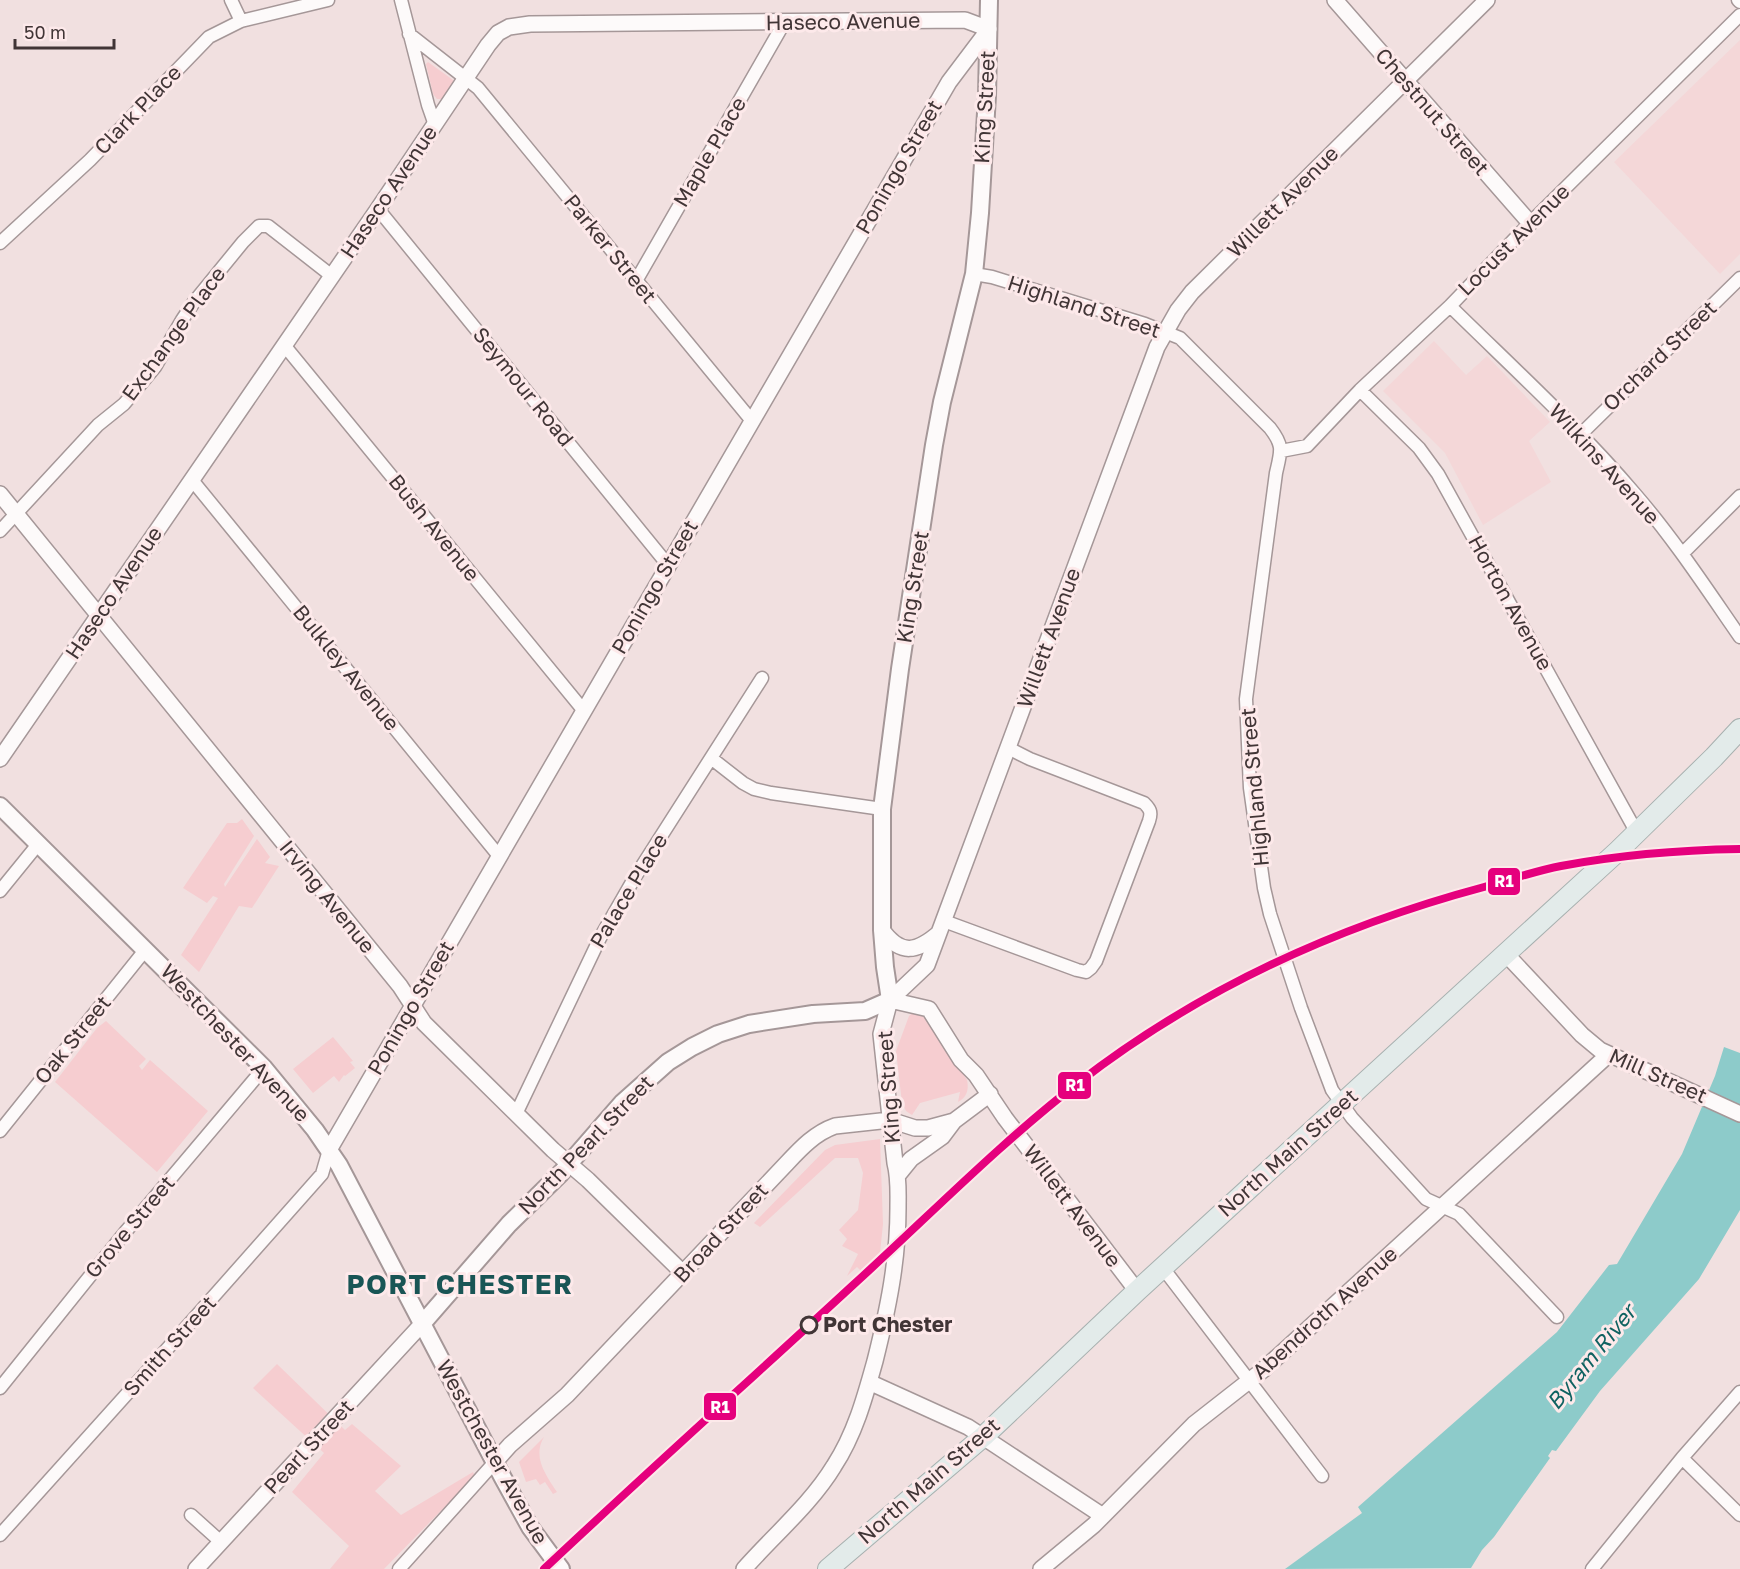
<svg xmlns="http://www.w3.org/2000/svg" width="1740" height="1569" viewBox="0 0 1740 1569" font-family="'Golos Text',sans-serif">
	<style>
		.built { fill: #f4d7d8 }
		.green { fill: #f6cdd0 }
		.water { fill: #8dcbca }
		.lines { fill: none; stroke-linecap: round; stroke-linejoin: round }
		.minor-casing { stroke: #a59798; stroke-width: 15 }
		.tertiary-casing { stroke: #a59798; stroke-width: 18 }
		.secondary-casing { stroke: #a59798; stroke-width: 20 }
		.primary-casing { stroke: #a7b0af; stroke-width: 22 }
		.minor { stroke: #fdfafa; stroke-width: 12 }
		.tertiary { stroke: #fdfafa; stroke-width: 15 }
		.secondary { stroke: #fdfafa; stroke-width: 16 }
		.primary { stroke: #e3ebea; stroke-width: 20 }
		.rail-1-casing { stroke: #fde9ea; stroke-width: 12 }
		.rail-1 { stroke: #e5007d; stroke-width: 8 }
		.stop-dot { fill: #fde9ea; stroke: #413536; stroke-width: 3 }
		.labels { text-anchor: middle; stroke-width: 6; stroke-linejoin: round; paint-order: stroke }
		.street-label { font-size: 21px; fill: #413536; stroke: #fde9ea }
		.stop-label { font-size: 21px; font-weight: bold; fill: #413536; stroke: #fde9ea; text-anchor: start }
		.water-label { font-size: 22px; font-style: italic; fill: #0f6261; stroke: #fde9ea }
		.district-label { font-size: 27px; font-weight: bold; letter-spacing: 1.5px; fill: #195555; stroke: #fde9ea }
		.line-badge { stroke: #fde9ea; stroke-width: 2 }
		.badge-label { font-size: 16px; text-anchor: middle; font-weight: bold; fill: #fff }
	</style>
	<rect width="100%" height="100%" fill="#f1e0e0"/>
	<path class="built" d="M1740,40V254L1720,274L1614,162Z
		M1434,341L1466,375L1487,356L1550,422L1529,441L1551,482L1483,525L1445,453L1383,391Z"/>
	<path class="green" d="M428,62L453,80L454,82L442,99H437L433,94L426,64Z
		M242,819L254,836L224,884L225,887L257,839L270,857L265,863L279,866L252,908L239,906L199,972L181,955L218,898L213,896L207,903L183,888L227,823H237Z
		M914,1011H918L923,1016L967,1080C969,1090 967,1097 958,1102L960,1092L920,1103L912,1115L906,1111L902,1103L896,1051L909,1016Z
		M106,1021L146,1059L139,1066L142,1070L150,1060L208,1111L157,1172L55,1082L97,1028Z
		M333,1037L353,1061L350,1062L355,1068L345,1076L344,1075L339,1082L334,1076L313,1093L293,1069Z
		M880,1139L883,1224L880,1253L861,1271L857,1267L847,1276L858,1254L842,1246L847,1239L839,1230L858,1210L863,1173L858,1158H835L760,1227L754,1223L825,1150L835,1145Z
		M277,1364L345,1430L352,1424L401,1466L375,1491L401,1515L473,1472L475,1476L384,1569H330L349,1546L292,1492L324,1453L253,1388Z
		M544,1437C532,1457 546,1475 557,1492L553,1494L545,1482L540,1485L536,1479L526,1482L519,1462Z"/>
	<path class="water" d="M1724,1047L1740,1053V1210L1699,1279L1600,1391L1556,1451L1552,1450L1548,1456L1550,1458L1494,1537L1482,1550L1471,1568L1285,1569L1362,1513L1358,1507L1557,1332L1609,1265L1617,1264L1682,1154L1715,1076Z"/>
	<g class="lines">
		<defs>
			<path id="minor" d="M231,0L241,21
				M401,0L428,105L435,125
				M1738,0L1740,2
				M409,34L478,88L752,421
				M378,209L668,565
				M0,243L90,160L209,37L241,21L328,0
				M974,274L992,277L1145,324L1180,338L1270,428C1284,446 1281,451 1276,473L1246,699L1250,788L1264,888L1270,914L1301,1008L1332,1090L1352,1118L1426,1199L1459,1214L1557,1317
				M636,281L784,23
				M1450,306C1512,367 1578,427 1635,494C1674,539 1706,588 1740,637
				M284,345L584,711
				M1360,390L1419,448L1438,474L1637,833
				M1581,434L1740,278
				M1281,451L1307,446L1360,390L1450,306L1530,223L1740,15
				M192,480L499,856
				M0,531L98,425L124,404L155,367L182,320L194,302L243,242L259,226H268L332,276
				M1683,553L1740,496
				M711,758L743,783L754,789L771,793L882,809
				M0,891L39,843
				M944,921L1077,970L1086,972L1091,968L1096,961L1149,821C1152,812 1150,809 1144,803L1030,759L1008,748
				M516,1114L600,938L635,877L762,678
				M0,1131L146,949
				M1163,1268L1322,1476
				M0,1388L127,1230L264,1068
				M1682,1458L1740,1515
				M191,1515L221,1542
				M0,1535L152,1366L322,1174L329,1150
				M399,1569L494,1463
				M1592,1569L1682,1458L1740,1392"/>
			<path id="tertiary" d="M1335,0L1530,223
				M0,494L400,986L424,1023L553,1150L588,1180L683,1273
				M0,759L378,209L488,45L498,33L509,27L530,24L965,20L989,29L949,82L329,1150
				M882,930C901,956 917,952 939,933
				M1506,954L1582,1035L1600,1050L1740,1114
				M890,1000L927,965L1157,347L1178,310L1192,292L1487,0
				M890,1000L929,1009L961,1060L976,1075L1005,1118L1137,1291
				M898,1175L911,1159L942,1137L954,1121
				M869,1382L968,1427L1103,1516
				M494,1463L510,1445L567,1395L787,1163C801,1148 815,1133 835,1126L890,1120L915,1128H928L954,1121L990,1094
				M196,1569L422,1324
				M744,1569C773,1536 811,1504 834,1466C855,1434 865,1397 875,1361C888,1309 898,1261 898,1208C898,1192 899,1178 895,1163L881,1034L890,1000
				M1041,1569L1094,1525L1194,1424L1263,1370L1608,1055"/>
			<path id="secondary" d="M0,806L264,1068L315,1130L339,1165L503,1478L530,1527L561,1569
				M422,1324L509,1224L561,1173L622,1103L668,1062L692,1047L718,1034L749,1024L813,1014L865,1011L890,1000L885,967L882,930V809L900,669L934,445L942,402L974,274L980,213L987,96L989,0"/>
			<path id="primary" d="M828,1569L984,1436L1137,1291L1618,851L1714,757L1740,729"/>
		</defs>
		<use href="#minor" class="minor-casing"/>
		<use href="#tertiary" class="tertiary-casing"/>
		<use href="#secondary" class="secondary-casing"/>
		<use href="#primary" class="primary-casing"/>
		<use href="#minor" class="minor"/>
		<use href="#tertiary" class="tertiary"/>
		<use href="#secondary" class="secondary"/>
		<use href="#primary" class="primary"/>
		<defs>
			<path id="rail-1" d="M544,1569C646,1473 750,1380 852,1286C927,1218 998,1145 1078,1083C1198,990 1338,926 1484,887C1509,880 1535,871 1561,866C1619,855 1680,850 1740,849"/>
		</defs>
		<use href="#rail-1" class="rail-1-casing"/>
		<use href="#rail-1" class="rail-1"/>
	</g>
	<circle class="stop-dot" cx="809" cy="1325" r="8"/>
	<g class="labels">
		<g class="street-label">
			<text transform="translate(843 22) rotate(-1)" y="7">Haseco Avenue</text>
			<text transform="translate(985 107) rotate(-87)" y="7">King Street</text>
			<text transform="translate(138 110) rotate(-46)" y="7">Clark Place</text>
			<text transform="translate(1432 112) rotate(49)" y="7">Chestnut Street</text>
			<text transform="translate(710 152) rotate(-60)" y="7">Maple Place</text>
			<text transform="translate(899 167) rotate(-60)" y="7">Poningo Street</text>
			<text transform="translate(389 192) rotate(-56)" y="7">Haseco Avenue</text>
			<text transform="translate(1283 202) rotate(-45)" y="7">Willett Avenue</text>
			<text transform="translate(1514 240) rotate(-45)" y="7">Locust Avenue</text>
			<text transform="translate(610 249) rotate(51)" y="7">Parker Street</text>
			<text transform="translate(1084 307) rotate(18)" y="7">Highland Street</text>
			<text transform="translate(174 334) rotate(-54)" y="7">Exchange Place</text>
			<text transform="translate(1660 356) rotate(-44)" y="7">Orchard Street</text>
			<text transform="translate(523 387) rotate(51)" y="7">Seymour Road</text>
			<text transform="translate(1604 464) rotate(48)" y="7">Wilkins Avenue</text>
			<text transform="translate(434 528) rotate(51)" y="7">Bush Avenue</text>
			<text transform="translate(655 587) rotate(-60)" y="7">Poningo Street</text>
			<text transform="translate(913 587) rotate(-81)" y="7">King Street</text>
			<text transform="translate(114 593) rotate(-56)" y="7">Haseco Avenue</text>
			<text transform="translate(1510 603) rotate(61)" y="7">Horton Avenue</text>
			<text transform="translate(1049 638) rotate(-70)" y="7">Willett Avenue</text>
			<text transform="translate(346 668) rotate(51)" y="7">Bulkley Avenue</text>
			<text transform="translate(1255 787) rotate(-95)" y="7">Highland Street</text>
			<text transform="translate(629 891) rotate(-59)" y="7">Palace Place</text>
			<text transform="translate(327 897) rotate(51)" y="7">Irving Avenue</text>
			<text transform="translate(411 1008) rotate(-60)" y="7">Poningo Street</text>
			<text transform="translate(73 1040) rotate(-51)" y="7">Oak Street</text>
			<text transform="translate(235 1043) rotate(47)" y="7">Westchester Avenue</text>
			<text transform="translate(1658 1076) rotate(24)" y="7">Mill Street</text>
			<text transform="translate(889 1087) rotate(-94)" y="7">King Street</text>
			<text transform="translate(586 1145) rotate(-46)" y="7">North Pearl Street</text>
			<text transform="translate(1288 1153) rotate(-42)" y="7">North Main Street</text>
			<text transform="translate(1072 1206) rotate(53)" y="7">Willett Avenue</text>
			<text transform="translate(130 1227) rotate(-50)" y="7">Grove Street</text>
			<text transform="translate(721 1233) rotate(-47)" y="7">Broad Street</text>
			<text transform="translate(1325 1313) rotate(-42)" y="7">Abendroth Avenue</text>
			<text transform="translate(170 1346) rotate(-48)" y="7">Smith Street</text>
			<text transform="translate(309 1447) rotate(-47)" y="7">Pearl Street</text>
			<text transform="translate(492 1452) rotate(61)" y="7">Westchester Avenue</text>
			<text transform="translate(929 1481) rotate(-41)" y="7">North Main Street</text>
		</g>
		<g class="stop-label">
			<text x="823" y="1332">Port Chester</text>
		</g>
		<g class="water-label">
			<text transform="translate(1591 1357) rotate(-51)" y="8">Byram River</text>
		</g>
		<g class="district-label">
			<text x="460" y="1294">PORT CHESTER</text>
		</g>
	</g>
	<g class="line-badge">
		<rect x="1487" y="867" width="34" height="29" rx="6" fill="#e5007d"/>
		<rect x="1057" y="1071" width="35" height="29" rx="6" fill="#e5007d"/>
		<rect x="703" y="1392" width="34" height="29" rx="6" fill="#e5007d"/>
	</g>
	<g class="badge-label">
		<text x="1504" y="887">R1</text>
		<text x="1075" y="1091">R1</text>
		<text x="720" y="1413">R1</text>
	</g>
	<path d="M15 39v9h99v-9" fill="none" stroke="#413536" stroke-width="3"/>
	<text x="24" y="39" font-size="18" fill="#413536" stroke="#fde9ea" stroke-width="4.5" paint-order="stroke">50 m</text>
</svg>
